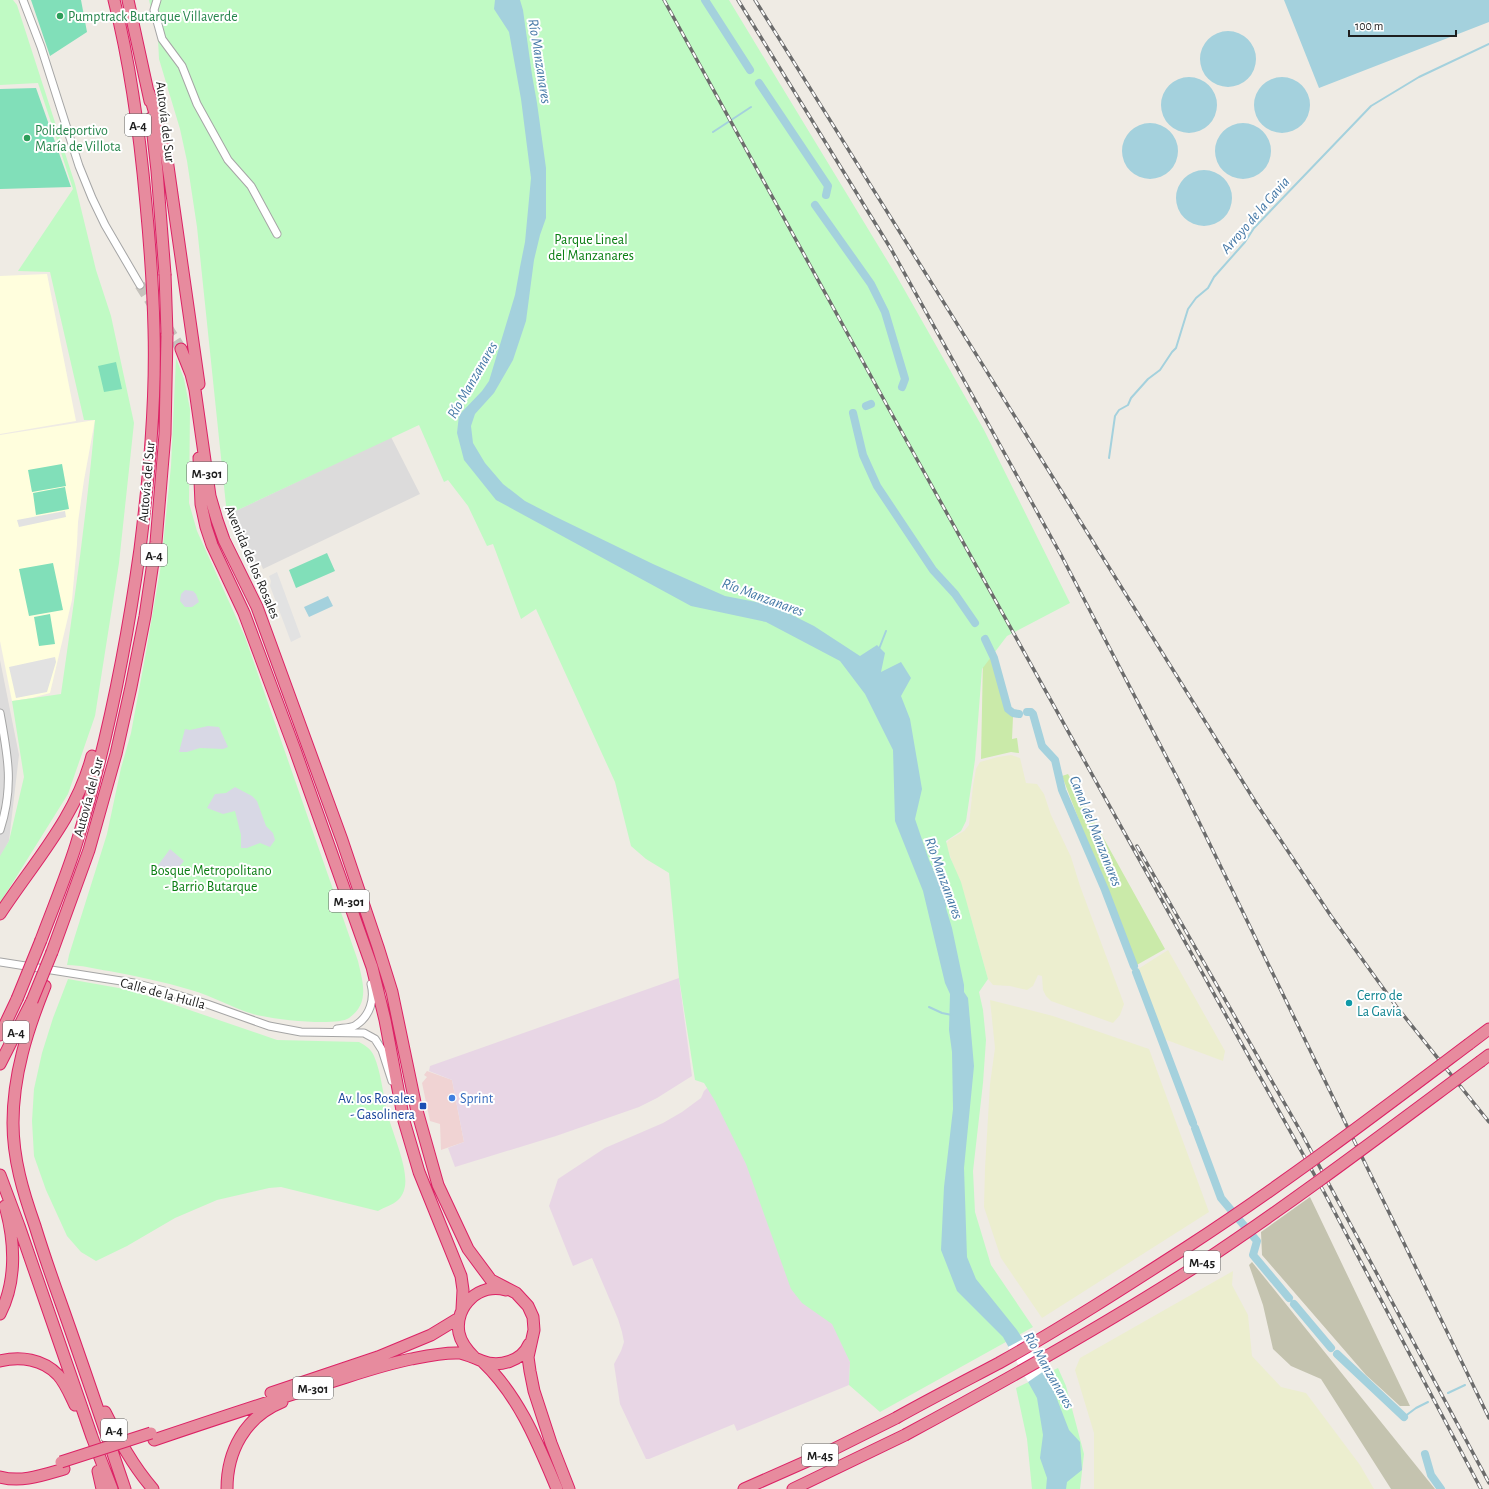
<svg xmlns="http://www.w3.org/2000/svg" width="1489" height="1489" viewBox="0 0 1489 1489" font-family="'Alegreya Sans',sans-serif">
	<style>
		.residential { fill: #dcdbdb }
		.commercial { fill: #f0d3d3 }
		.industrial { fill: #e8d6e5 }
		.education { fill: #fffedd }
		.construction { fill: #c4c3af }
		.farmland { fill: #eceecf }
		.grass { fill: #caeaa9 }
		.park { fill: #c0fac4 }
		.pitch { fill: #81dfb9 }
		.parking { fill: #e2e2e2 }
		.plaza { fill: #d8d8e5 }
		.water { fill: #a4d1dd }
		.pier { fill: #fff }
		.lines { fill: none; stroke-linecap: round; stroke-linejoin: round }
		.stream { stroke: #a4d1dd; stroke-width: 2 }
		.canal { stroke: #a4d1dd; stroke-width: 8 }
		.highway-tunnel { stroke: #c5c2bc; stroke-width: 11; stroke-dasharray: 11 5.5; stroke-linecap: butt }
		.minor-casing { stroke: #a5a5a5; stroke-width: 9 }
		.highway-casing { stroke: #dc2265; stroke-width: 13 }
		.minor { stroke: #fff; stroke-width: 7 }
		.highway { stroke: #e78b9e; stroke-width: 11 }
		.rail-casing { stroke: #6c6c6c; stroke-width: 3.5 }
		.rail { stroke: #fff; stroke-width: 2; stroke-dasharray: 6; stroke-linecap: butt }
		.highway-bridge-casing { stroke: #dc2265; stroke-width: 13; stroke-linecap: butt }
		.highway-bridge { stroke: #e78b9e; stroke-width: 11 }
		.leisure-dot { fill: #2e9e5b; stroke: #fff; stroke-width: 1.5 }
		.culture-dot { fill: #0f9aa8; stroke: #fff; stroke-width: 1.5 }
		.shop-dot { fill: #3f7fe0; stroke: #fff; stroke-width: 1.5 }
		.transit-dot { fill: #1a4fb4; stroke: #fff; stroke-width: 1.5 }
		.labels { text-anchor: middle; stroke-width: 4; stroke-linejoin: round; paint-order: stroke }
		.shield { fill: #fff; stroke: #626262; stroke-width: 1 }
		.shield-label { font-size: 13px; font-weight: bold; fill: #1e1e1e }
		.leisure-label { font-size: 14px; fill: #27864d; stroke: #fff; text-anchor: start }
		.street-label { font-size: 14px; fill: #1e1e1e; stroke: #fff }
		.park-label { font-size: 14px; fill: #0a7e12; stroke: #fff }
		.culture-label { font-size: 14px; fill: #0d838f; stroke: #fff; text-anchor: start }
		.transit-label { font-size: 14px; fill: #164399; stroke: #fff; text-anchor: end }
		.shop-label { font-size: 14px; fill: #366cbe; stroke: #fff; text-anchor: start }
		.water-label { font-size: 15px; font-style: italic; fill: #4679a7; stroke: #fff }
	</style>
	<rect width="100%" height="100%" fill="#efebe4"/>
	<path class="residential" d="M391,437L420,494L263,569L261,564L258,562L253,564L251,559L248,560L227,515Z
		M0,660L19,755L9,841L0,858Z"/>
	<path class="commercial" d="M427,1071L452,1080L464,1142L441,1150L440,1124L430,1121L422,1083L427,1077L424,1075Z"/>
	<path class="industrial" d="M679,978L692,1076L657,1098L639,1107L556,1136L455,1167L448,1148L464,1142L452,1080L429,1071L430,1066Z
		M709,1086L837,1323L850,1362L849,1385L737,1431L734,1424L649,1459H646L620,1404L614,1364L621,1351L624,1342L622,1332L618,1319L592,1258L573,1266L549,1206L558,1179L605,1148L663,1123L682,1112L701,1098L704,1091Z"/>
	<path class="education" d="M47,274L76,421L0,434V276Z
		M95,420L84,480L78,522L77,544L72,600L50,693L32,698L12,701L0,641V435Z"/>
	<path class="construction" d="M1310,1197L1410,1406H1400L1366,1375L1262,1255L1261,1232Z
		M1252,1262L1435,1489H1391L1321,1379L1291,1366L1273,1349L1263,1305L1249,1265Z"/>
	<path class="farmland" d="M1011,755L1020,758L1026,783L1037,784L1044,794L1051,815L1071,857L1080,886L1124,1004L1120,1015L1113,1023L1051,1001L1046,996L1043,990L1042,976L1038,975L1033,986L1027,990L1010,986L993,985L988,979L969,911L946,844L949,840L964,831L969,825L973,786L976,769L980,762L998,757Z
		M1168,950L1225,1051L1223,1061L1164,1039L1138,969Z
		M990,1000L1053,1016L1149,1049L1209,1212L1042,1318L1001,1258L984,1207L985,1168L990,1084L995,1048Z
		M1233,1271L1232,1285L1248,1315L1252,1356L1281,1387L1306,1393L1360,1465L1374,1489H1094V1433L1075,1370L1080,1358Z"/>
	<path class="grass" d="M983,658H991L1005,710L1013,717L1012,739L1017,738L1019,753L1011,752L981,759Z
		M1068,774L1165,949L1135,966L1062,776Z"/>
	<path class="park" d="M0,0H13L17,5L75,184L96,270L111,316L134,423L119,563L95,716L68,794L0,903V856L9,841L24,777L12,701L61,694C74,603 87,512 95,420H84L50,272L18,271L73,189L38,83L0,85Z
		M149,0H729L896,275L984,430L1070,603L1007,636L982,669L975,760L966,821L961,831L946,841L950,857L961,882L988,979L979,992L983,1010L986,1040L983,1083L973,1171L975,1212L991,1265L1033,1327L880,1412L849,1385L850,1362L832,1324L802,1303L791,1289L746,1164L715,1101L704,1083L695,1080L679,978L669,873L646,859L631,846L615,782L536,609L521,619L493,544L487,546L468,506L448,480L444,482L419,425L227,515L197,227L187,161L180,129L159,59L158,39Z
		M176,358L184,379L190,409L189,503L197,531L245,637L358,961C363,983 370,1003 349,1018C336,1027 269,1019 253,1014C232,1008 213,996 191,990C164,982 137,976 109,971C95,969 81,965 67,965L69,955L107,834L121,768L131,733L146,652L161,565L171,466Z
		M68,979L130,990L175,1005L277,1040L359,1042C365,1045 371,1049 374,1056C381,1072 383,1094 387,1112C392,1132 408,1167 405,1186C402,1203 391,1204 378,1211L281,1187L269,1188L217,1200L175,1218L127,1246L96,1261L81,1252L67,1236L46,1190L34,1156L32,1121L34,1089L42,1053L53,1018Z
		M1058,1368L1066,1386L1084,1454L1080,1489H1032L1027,1439L1016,1388Z"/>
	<path class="pitch" d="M31,0H81L87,32L50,56Z
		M36,88L71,187L0,189V89Z
		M116,362L122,389L104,392L98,366Z
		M62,464L66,486L32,492L28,470Z
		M65,487L69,509L36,515L33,493Z
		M327,553L335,571L296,588L289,570Z
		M53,563L63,610L29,616L19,569Z
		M50,614L55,644L39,646L34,617Z"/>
	<path class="parking" d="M65,511L66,517L19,527L17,520Z
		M277,572L301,637L291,642L270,586L271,581L269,576Z
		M55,657L56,662L47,692L16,698L9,667Z"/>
	<path class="plaza" d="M185,590L193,591L196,594L199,602L192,607H185L180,601L181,594Z
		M208,726L219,727L228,747L223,749L200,748L187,752H179L185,729L190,730Z
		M235,787L252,796L257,801L266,826L273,833L275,840L270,847L260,843L247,848H241V835L235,811L223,814L207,808L215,794L226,793Z
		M170,849L184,861L171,877L153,872Z"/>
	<path class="water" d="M495,0H520L523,10L532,75L537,103L546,168V218L540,235L534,260L526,321L513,360L494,393L475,414L471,426L473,443L485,463L503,484L525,501L554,516L653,564L725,596L772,605L814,626L860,656L877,645L885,653L881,672L901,662L911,678L901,696L910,719L922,789L915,819L929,860L947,900L946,908L952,928L964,985V992L968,998L974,1066L964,1168L967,1257L976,1279L1017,1330L1050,1381L1069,1430L1080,1442L1082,1470L1067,1482L1066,1489H1046L1047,1478L1040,1458L1043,1435L1037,1398L1003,1337L957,1291L941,1250L944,1187L953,1109L952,1052L949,1030L950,994L945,983L923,891L895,821L893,750L865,694L840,661L766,622L691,606L496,500L464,460L457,433L459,415L482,391L489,381L515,295L520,267L525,242L531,178L521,99L509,32L494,9Z
		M1284,0H1489V22L1319,88Z
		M1200 59a28 28 0 1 1 56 0a28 28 0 1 1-56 0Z
		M1254 105a28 28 0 1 1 56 0a28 28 0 1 1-56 0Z
		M1161 105a28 28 0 1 1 56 0a28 28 0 1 1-56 0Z
		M1215 151a28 28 0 1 1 56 0a28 28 0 1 1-56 0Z
		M1122 151a28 28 0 1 1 56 0a28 28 0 1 1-56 0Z
		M1176 198a28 28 0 1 1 56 0a28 28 0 1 1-56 0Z
		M328,596L333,606L309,617L304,607Z"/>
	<path class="pier" d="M1023,1339L1044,1371L1028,1382L1008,1347Z"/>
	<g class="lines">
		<path class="stream" d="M713,132L751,107
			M1109,458L1115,416L1119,410L1128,405L1131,398L1148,379L1160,370L1172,352L1176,348L1188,309L1196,298L1208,288L1214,277L1245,242L1254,228L1371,106L1419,77L1489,44
			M879,649L886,631
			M929,1007L942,1013L952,1015
			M1448,1393L1465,1385
			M1404,1417L1416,1408L1428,1402"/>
		<path class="canal" d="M705,0L750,70
			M759,83L828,186L826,195
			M815,205L871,284L885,312L905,379L902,387
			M866,406L871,404
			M853,413L863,455L877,486L933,570L955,594L975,623
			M985,639L994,658L1008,709L1013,713L1019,714
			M1027,712H1031L1033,714L1042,746L1055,760L1062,790L1105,890L1134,966
			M1136,972L1193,1123
			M1195,1128L1221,1198L1257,1241L1253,1255L1289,1298
			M1294,1304L1331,1348
			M1337,1354L1404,1417
			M1425,1454L1431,1475L1441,1489"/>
		<path class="highway-tunnel" d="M140,285L181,349"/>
		<defs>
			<path id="minor" d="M23,0L41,47L79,166L92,198L105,225L140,285
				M157,0L154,10L162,39L182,66L197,104L228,160L251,186L277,234
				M0,713C8,756 14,787 0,830
				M0,962L134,983L168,992L207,1004L269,1026L301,1032L364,1033L375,1039L382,1050L392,1081
				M337,1029C343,1028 352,1028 356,1025C370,1016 375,999 371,984"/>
			<path id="highway" d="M128,0L150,101
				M149,93L166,152L199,384
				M151,118L157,171L165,274
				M181,349L191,374L195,390L210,496L217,520L224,540L257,607L342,840L378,947L392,992L416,1107L438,1185L468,1249L491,1280L516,1293L528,1306L533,1317L534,1330L528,1357L530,1371L534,1391L551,1443L569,1489
				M199,458L201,504L206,527L212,545L244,613L295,750L372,967L385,1020L404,1121L419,1172L461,1276L463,1290L462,1309
				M0,914C34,862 76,817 92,756
				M41,940C53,908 66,877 76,845C106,749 126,649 140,549C149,476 156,403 154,329C153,287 150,246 146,204C140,136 131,67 114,0
				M52,952L89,850L116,754L131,687L145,616L156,542L165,434L167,334
				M45,986C27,1031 13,1075 13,1123C13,1159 23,1192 35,1226C43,1252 52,1278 61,1303C83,1365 104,1427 125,1489
				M0,1035L17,999
				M1469,1044L1489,1029
				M1481,1061L1489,1055
				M0,1064L32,1001
				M0,1175L19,1226L92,1437L112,1489
				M0,1314C17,1281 15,1241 5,1206
				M474,1357C467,1350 461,1343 459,1333C454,1306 480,1282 506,1290
				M0,1361C20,1356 43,1359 58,1375C66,1384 70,1395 75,1405
				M483,1362C519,1396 538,1444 557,1489
				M271,1393L378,1357L431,1335L459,1318
				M105,1412C119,1440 133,1466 153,1489
				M154,1440C210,1421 265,1403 321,1385C351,1376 381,1365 411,1359C426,1356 444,1352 460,1353C468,1355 475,1358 482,1361C499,1368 522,1361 529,1344
				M98,1471L102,1489
				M0,1477C22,1483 43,1475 64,1469
				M227,1489C227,1451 245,1417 282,1402
				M744,1489L830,1451L896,1418
				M793,1489L905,1435"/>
		</defs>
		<use href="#minor" class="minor-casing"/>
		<use href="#highway" class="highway-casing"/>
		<use href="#minor" class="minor"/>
		<use href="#highway" class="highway"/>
		<defs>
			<path id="rail" d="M664,0L889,409L1324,1192L1481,1489
				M738,0L891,249L1061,555L1182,787L1489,1418
				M755,0L1256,803L1331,916L1396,1006L1489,1122
				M1137,846L1301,1132L1489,1483"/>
		</defs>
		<use href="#rail" class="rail-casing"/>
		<use href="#rail" class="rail"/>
		<defs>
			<path id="highway-bridge" d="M165,274L167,334
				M17,999L41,940
				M32,1001L52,952
				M896,1418C930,1399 965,1381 999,1363C1063,1327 1125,1287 1187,1247C1284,1184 1376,1114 1469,1044
				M905,1435C1005,1381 1103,1326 1198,1265C1295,1201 1388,1130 1481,1061
				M61,1462L151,1433"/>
		</defs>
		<use href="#highway-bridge" class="highway-bridge-casing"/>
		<use href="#highway-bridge" class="highway-bridge"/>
	</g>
	<g class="leisure-dot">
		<circle cx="60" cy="16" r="4"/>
		<circle cx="27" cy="138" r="4"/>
	</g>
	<circle class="culture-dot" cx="1349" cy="1003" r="4"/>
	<circle class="shop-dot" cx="452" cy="1098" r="4"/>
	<rect class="transit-dot" x="419" y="1102" width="8" height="8" rx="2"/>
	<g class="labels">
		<g class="shield">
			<rect x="125" y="114" width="26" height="22" rx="3"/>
			<rect x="187" y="462" width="40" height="22" rx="3"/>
			<rect x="141" y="544" width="26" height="22" rx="3"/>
			<rect x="329" y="890" width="40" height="22" rx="3"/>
			<rect x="3" y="1021" width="26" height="22" rx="3"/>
			<rect x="1184" y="1251" width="36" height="22" rx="3"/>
			<rect x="293" y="1377" width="40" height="22" rx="3"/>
			<rect x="101" y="1419" width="26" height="22" rx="3"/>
			<rect x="802" y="1444" width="36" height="22" rx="3"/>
		</g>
		<g class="shield-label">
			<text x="138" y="130">A-4</text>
			<text x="207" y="478">M-301</text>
			<text x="154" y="560">A-4</text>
			<text x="349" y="906">M-301</text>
			<text x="16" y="1037">A-4</text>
			<text x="1202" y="1267">M-45</text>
			<text x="313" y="1393">M-301</text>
			<text x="114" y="1435">A-4</text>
			<text x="820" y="1460">M-45</text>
		</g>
		<g class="leisure-label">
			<text x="68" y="21">Pumptrack Butarque Villaverde</text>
			<text x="35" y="135">Polideportivo<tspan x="35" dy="16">María de Villota</tspan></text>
		</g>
		<g class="street-label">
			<text transform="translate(166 122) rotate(83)" y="5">Autovía del Sur</text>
			<text transform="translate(146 482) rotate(-85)" y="5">Autovía del Sur</text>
			<text transform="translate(253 562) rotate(67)" y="5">Avenida de los Rosales</text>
			<text transform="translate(88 797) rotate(-75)" y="5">Autovía del Sur</text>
			<text transform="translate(163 993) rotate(15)" y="5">Calle de la Hulla</text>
		</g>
		<g class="park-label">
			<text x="591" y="244">Parque Lineal<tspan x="591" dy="16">del Manzanares</tspan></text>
			<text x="211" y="875">Bosque Metropolitano<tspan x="211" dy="16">- Barrio Butarque</tspan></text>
		</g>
		<g class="culture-label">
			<text x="1357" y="1000">Cerro de<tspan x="1357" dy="16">La Gavia</tspan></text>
		</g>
		<g class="transit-label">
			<text x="415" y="1103">Av. los Rosales<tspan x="415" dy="16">- Gasolinera</tspan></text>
		</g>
		<g class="shop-label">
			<text x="460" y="1103">Sprint</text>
		</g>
		<g class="water-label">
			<text transform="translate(540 61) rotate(81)" y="5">Río Manzanares</text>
			<text transform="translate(1255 215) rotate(-49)" y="5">Arroyo de la Gavia</text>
			<text transform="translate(472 380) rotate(-60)" y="5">Río Manzanares</text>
			<text transform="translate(763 597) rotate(20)" y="5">Río Manzanares</text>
			<text transform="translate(1096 831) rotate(68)" y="5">Canal del Manzanares</text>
			<text transform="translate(944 878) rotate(70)" y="5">Río Manzanares</text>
			<text transform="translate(1049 1370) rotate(60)" y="5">Río Manzanares</text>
		</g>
	</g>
	<path d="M1349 30v6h107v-6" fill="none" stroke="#1e1e1e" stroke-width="2"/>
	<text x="1355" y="30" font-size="12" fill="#1e1e1e" stroke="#ffffff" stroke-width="3" paint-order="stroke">100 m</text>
</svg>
